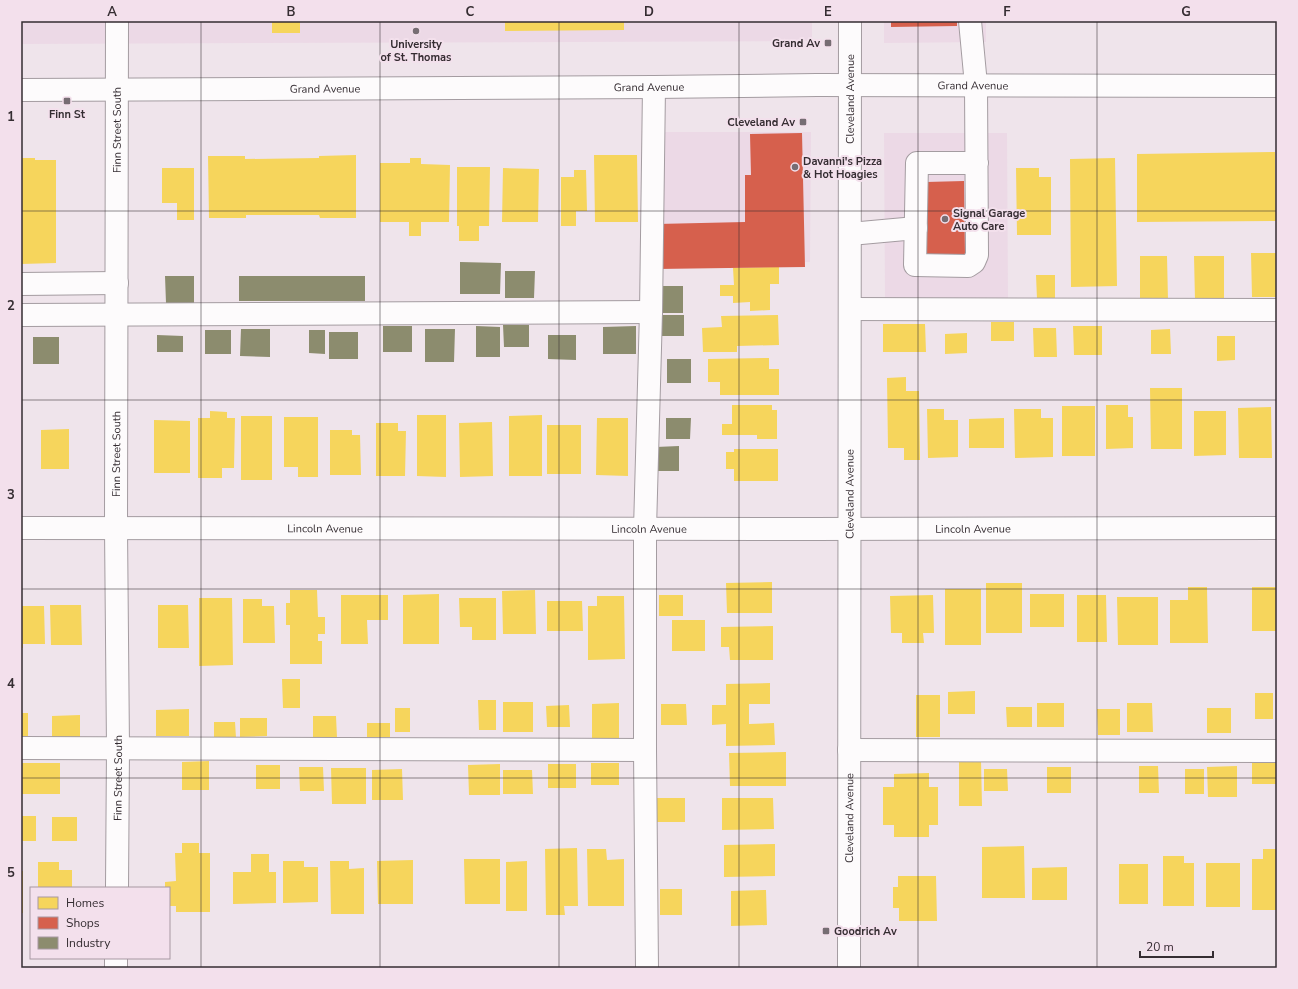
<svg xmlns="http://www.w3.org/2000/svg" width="1298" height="989" viewBox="0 0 1298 989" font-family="'Nunito Sans',sans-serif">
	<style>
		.built { fill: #ecd9e6 }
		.homes { fill: #f6d55c }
		.shops { fill: #d6604d }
		.industry { fill: #8c8c6e }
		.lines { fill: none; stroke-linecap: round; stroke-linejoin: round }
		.minor-casing { stroke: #a49ca1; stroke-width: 24 }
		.major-casing { stroke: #a49ca1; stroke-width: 24 }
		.minor { stroke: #fdfbfc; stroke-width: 22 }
		.major { stroke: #fdfbfc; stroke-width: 22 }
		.grid { fill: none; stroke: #352d32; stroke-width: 1; stroke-opacity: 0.55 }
		.poi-dot { fill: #766d73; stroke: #f3e0ec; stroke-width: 1.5 }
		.labels { text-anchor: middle; stroke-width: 4; stroke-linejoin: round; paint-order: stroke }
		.poi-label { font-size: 11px; font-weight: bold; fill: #352d32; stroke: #f3e0ec; text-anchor: start }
		.street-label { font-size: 11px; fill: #352d32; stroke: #f3e0ec }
		.neatline { fill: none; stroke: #352d32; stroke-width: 1.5 }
		.grid-label { font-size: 13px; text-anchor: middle; font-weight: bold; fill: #352d32 }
	</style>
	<rect width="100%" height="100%" fill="#efe4eb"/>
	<path class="built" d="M21,21H812V41L21,44Z
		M884,21H986V42L884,43Z
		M645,132H811L810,262L647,265Z
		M884,133H1007L1008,298H885Z"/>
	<path class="homes" d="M272,21H300V33H272Z
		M505,21H624V30L505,31Z
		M1275,152L1276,221L1137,222V154Z
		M356,155V218H320L319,215H246V218H209L208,156H245V159L319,158V156Z
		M594,155H637L638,222H595Z
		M21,158H35V160H56V263L21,264Z
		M410,158H421V164L450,165L449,222H421V236H409V222H380V163H410Z
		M1115,158L1117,286L1071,287L1070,159Z
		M457,167H490L489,226H479V241H459V226H457Z
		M162,168H194V220H177V203H162Z
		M503,168L539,169L538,222H502Z
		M1016,168H1039V177H1051V235H1017Z
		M574,170H586L587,211H576V226H561V177H574Z
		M1251,253H1277V297H1252Z
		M1140,256H1167L1168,300H1140Z
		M1194,256H1224V300H1195Z
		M779,267V284H770V310L750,311V302L733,303V296H720V285H734L733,268Z
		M1036,275H1055V299H1037Z
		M778,315L779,345L737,346V352H703L702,328L722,327L721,316Z
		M991,322H1014V341H991Z
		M883,324H925L926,352H883Z
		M1073,326H1102V355H1074Z
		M1033,328H1056L1057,357H1034Z
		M1170,329L1171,354H1151V330Z
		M967,333V353L945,354V334Z
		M1217,336H1235V360L1217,361Z
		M769,358V369H779V395H720V382H708V359Z
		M906,377V391H919L920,460H904V448H888L887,378Z
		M1150,388H1182V449H1151Z
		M732,405H772V410H777V439H757V435H722V424H732Z
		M1106,405H1128V417H1133V448L1106,449Z
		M1062,406H1095V456H1062Z
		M1271,407L1272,458H1239L1238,408Z
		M927,409H944V420H958V457L928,458Z
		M1014,409H1041V418H1053V457L1015,458Z
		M210,411L227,412V418H235L234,468H222V478H198V418H210Z
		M1194,411H1226V455L1194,456Z
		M417,415H446V477L417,476Z
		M542,415V476H509V416Z
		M241,416H272V480H241Z
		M284,417H318V477H298V467H284Z
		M597,418H628V476L596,475Z
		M1004,418V448H969V419Z
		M154,420L190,421V473H154Z
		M492,422L493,476L460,477L459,423Z
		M376,423H398V431H406L405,476H376Z
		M547,425H581V474H547Z
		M69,429V469H41V430Z
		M330,430H352V435H360L361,475H330Z
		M734,449H778V481H734V469H726V452H734Z
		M772,582V613H727L726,583Z
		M986,583H1022V633H986Z
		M1188,587H1207L1208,643H1170V600H1188Z
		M1252,587H1277V631H1252Z
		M945,589H981V645H945Z
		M290,590H317L318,617H325V634H318V641H322V664H290V625H286V603H290Z
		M535,590L536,634H503L502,591Z
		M439,594V644H403V595Z
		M1030,594H1064V627H1030Z
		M341,595H388V620H367L368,644H341Z
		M659,595H683V616H659Z
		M933,595L934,633H923L924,643H902V633H891L890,596Z
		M1077,595H1106L1107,642H1077Z
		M597,596H624L625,659L588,660V606H597Z
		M1117,597H1158V645H1118Z
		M199,598H232L233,665L199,666Z
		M459,598H496V640H472V627H460Z
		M243,599H262V606H274L275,643H243Z
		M547,601H582L583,631H547Z
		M50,605H81L82,645H51Z
		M158,605H188L189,648H158Z
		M21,606H44L45,644H23V648H21Z
		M672,620H705V651H672Z
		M773,626V660H730L729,647H721V627Z
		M282,679H300V708H283Z
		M770,683V704H749V724L774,723L775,745L726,746V724L712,725V705H726V684Z
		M975,691V714H948V692Z
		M1255,693H1273V719H1255Z
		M916,695H940V737H916Z
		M478,700H496V730H479Z
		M503,702H533V732H503Z
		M619,703V738H592V704Z
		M1037,703H1064V727H1037Z
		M1127,703H1152L1153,732H1127Z
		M661,704H686L687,725H661Z
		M569,705L570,727H547L546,706Z
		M1006,707H1032V727H1007Z
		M395,708H410V732H395Z
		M1207,708H1231V733H1207Z
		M189,709V736H156V710Z
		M1097,709H1120V735H1098Z
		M21,713H28V736H21Z
		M80,715V740L52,741V716Z
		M313,716H336L337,738H313Z
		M240,718H267V736L240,737Z
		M214,722H235L236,738L214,739Z
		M367,723H390V737H367Z
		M786,752V786H730L729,753Z
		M959,760H981L982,806H959Z
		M209,761V790H182V762Z
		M21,763H60V794H21Z
		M591,763H619V785H591Z
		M1252,763H1277V784H1252Z
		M500,764V795H469L468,765Z
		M548,764H576V788H548Z
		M256,765H280V789H256Z
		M1139,766H1158L1159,793H1139Z
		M1237,766V797H1208L1207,767Z
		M299,767H323L324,791H300Z
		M1047,767H1071V793H1047Z
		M331,768H366V804H332Z
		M402,769L403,800H372V770Z
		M984,769H1007L1008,791H984Z
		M1185,769H1204V794H1185Z
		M503,770H532L533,794H503Z
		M929,773V787H938V825H929V837H894V825H883V787H894V774Z
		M657,798H685V822H657Z
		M722,798H773L774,829L722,830Z
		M21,816H36V841H21Z
		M52,817H77V841H52Z
		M182,843H199V853H210V912H176V906H169V888H165V882L176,881L175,853H182Z
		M775,844V876L724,877V845Z
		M1024,846L1025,898H982V847Z
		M577,848L578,906H564L565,915H546L545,849Z
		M587,849H606L607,860L624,859V906H588Z
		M1263,849H1277V910H1252V859H1263Z
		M251,854H269V872H276V903L233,904V872H251Z
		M1163,856H1184V863H1194V906H1163Z
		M464,859H500V904H465Z
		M413,860V904H378L377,861Z
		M283,861H304V867H318V902L283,903Z
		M330,861H349V869L364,868V914H331Z
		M527,861V911H506V862Z
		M38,862H59V870H72V888H38Z
		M1206,863H1240V907H1206Z
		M1119,864H1148V904H1119Z
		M1067,867V900H1032V868Z
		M21,871H23V913H21Z
		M898,876H936L937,921H899V908H893V887H898Z
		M660,889H682V915H660Z
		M766,890L767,925L731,926V891Z"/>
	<path class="shops" d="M891,21H957V26L891,27Z
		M802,133L805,267L657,269V224L745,222V175H751L750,134Z
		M964,181L965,256H926V182Z"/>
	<path class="industry" d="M460,262L501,263L500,294H460Z
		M505,271H535L534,298H505Z
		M165,276H194V303H166Z
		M239,276H365V301H239Z
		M657,286H683V313H657Z
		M659,315H684V336H659Z
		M503,325H529V347H504Z
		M383,326H412V352H383Z
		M476,326L500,327V357H476Z
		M636,326V354H603V327Z
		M241,329H270V357L240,356Z
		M425,329H455L454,362H425Z
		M205,330H231V354H205Z
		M309,330H325V354L309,353Z
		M329,332H358V359H329Z
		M157,335L183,336V352H157Z
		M548,335H576V360L548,359Z
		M33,337H59V364H33Z
		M667,359H691V383H667Z
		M666,418H691L690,439H666Z
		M679,446V471H656V447Z"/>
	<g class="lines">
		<defs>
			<g id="minor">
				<path d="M970,21L976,85L977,255L974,262L968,266L915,265L917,163H977"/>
				<path d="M850,234L916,228"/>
				<path d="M21,284L117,283"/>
				<path d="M850,309L1277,310"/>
				<path d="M21,315L651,312"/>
				<path id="s1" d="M21,528L812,529L1277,528"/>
				<path d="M21,748L645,750"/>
				<path d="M849,750L1277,751"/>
				<path id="s2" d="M117,888L118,748L116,528L117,21"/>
				<path d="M116,958V968"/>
				<path d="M647,968L645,750V529L651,312L654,87"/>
				<path id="s3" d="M849,968L850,21"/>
			</g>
			<g id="major">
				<path id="s4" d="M21,90L654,87L817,85L1277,86"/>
			</g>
		</defs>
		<use href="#minor" class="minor-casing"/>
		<use href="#major" class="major-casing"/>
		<use href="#minor" class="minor"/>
		<use href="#major" class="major"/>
	</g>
	<path class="grid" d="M201,21V968M380,21V968M559,21V968M739,21V968M918,21V968M1097,21V968M21,211H1277M21,400H1277M21,589H1277M21,778H1277"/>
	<g class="poi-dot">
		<circle cx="416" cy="31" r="4"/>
		<rect x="824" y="39" width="8" height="8" rx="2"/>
		<rect x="63" y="97" width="8" height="8" rx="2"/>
		<rect x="799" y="118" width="8" height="8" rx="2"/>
		<circle cx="795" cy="167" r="4"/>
		<circle cx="945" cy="219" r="4"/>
		<rect x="822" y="927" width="8" height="8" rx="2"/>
	</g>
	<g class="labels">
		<g class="poi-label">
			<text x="820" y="47" text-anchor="end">Grand Av</text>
			<text x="416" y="48" text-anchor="middle">University<tspan x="416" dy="13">of St. Thomas</tspan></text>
			<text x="67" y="118" text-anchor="middle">Finn St</text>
			<text x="795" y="126" text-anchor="end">Cleveland Av</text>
			<text x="803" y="165">Davanni's Pizza<tspan x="803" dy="13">&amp; Hot Hoagies</tspan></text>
			<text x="953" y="217">Signal Garage<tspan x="953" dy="13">Auto Care</tspan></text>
			<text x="834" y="935">Goodrich Av</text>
		</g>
		<g class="street-label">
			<text dy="4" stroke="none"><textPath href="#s4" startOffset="952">Grand Avenue</textPath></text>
			<text dy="4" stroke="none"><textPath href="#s4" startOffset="628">Grand Avenue</textPath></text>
			<text dy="4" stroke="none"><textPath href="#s4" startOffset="304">Grand Avenue</textPath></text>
			<text dy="4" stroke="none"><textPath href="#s3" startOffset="869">Cleveland Avenue</textPath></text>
			<text dy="4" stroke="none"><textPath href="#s2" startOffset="758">Finn Street South</textPath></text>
			<text dy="4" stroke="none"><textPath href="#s2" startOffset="434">Finn Street South</textPath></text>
			<text dy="4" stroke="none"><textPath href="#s3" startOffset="474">Cleveland Avenue</textPath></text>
			<text dy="4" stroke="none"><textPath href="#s1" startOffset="304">Lincoln Avenue</textPath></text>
			<text dy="4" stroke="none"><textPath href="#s1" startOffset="952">Lincoln Avenue</textPath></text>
			<text dy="4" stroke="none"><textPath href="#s1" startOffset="628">Lincoln Avenue</textPath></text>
			<text dy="4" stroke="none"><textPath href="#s2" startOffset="110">Finn Street South</textPath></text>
			<text dy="4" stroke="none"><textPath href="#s3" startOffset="150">Cleveland Avenue</textPath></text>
		</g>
	</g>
	<rect width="1298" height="989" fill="none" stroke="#f3e0ec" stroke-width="44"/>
	<rect x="30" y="887" width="140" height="72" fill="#f3e0ec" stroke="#a798a2"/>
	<rect x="38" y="897" width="20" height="12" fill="#f6d55c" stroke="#a798a2"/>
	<text x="66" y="907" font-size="12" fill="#352d32">Homes</text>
	<rect x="38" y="917" width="20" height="12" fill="#d6604d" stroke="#a798a2"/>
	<text x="66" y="927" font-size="12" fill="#352d32">Shops</text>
	<rect x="38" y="937" width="20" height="12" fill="#8c8c6e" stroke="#a798a2"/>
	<text x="66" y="947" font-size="12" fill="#352d32">Industry</text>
	<path d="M1140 951v6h73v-6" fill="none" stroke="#352d32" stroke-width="2"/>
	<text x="1146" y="951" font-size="12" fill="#352d32" stroke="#f3e0ec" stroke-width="3" paint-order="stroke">20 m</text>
	<rect x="22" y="22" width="1254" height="945" class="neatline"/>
	<g class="grid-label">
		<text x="112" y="16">A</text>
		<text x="291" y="16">B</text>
		<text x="470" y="16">C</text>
		<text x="649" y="16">D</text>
		<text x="828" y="16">E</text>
		<text x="1007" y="16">F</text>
		<text x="1186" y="16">G</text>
		<text x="11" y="121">1</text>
		<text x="11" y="310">2</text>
		<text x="11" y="499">3</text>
		<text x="11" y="688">4</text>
		<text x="11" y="877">5</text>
	</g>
</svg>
